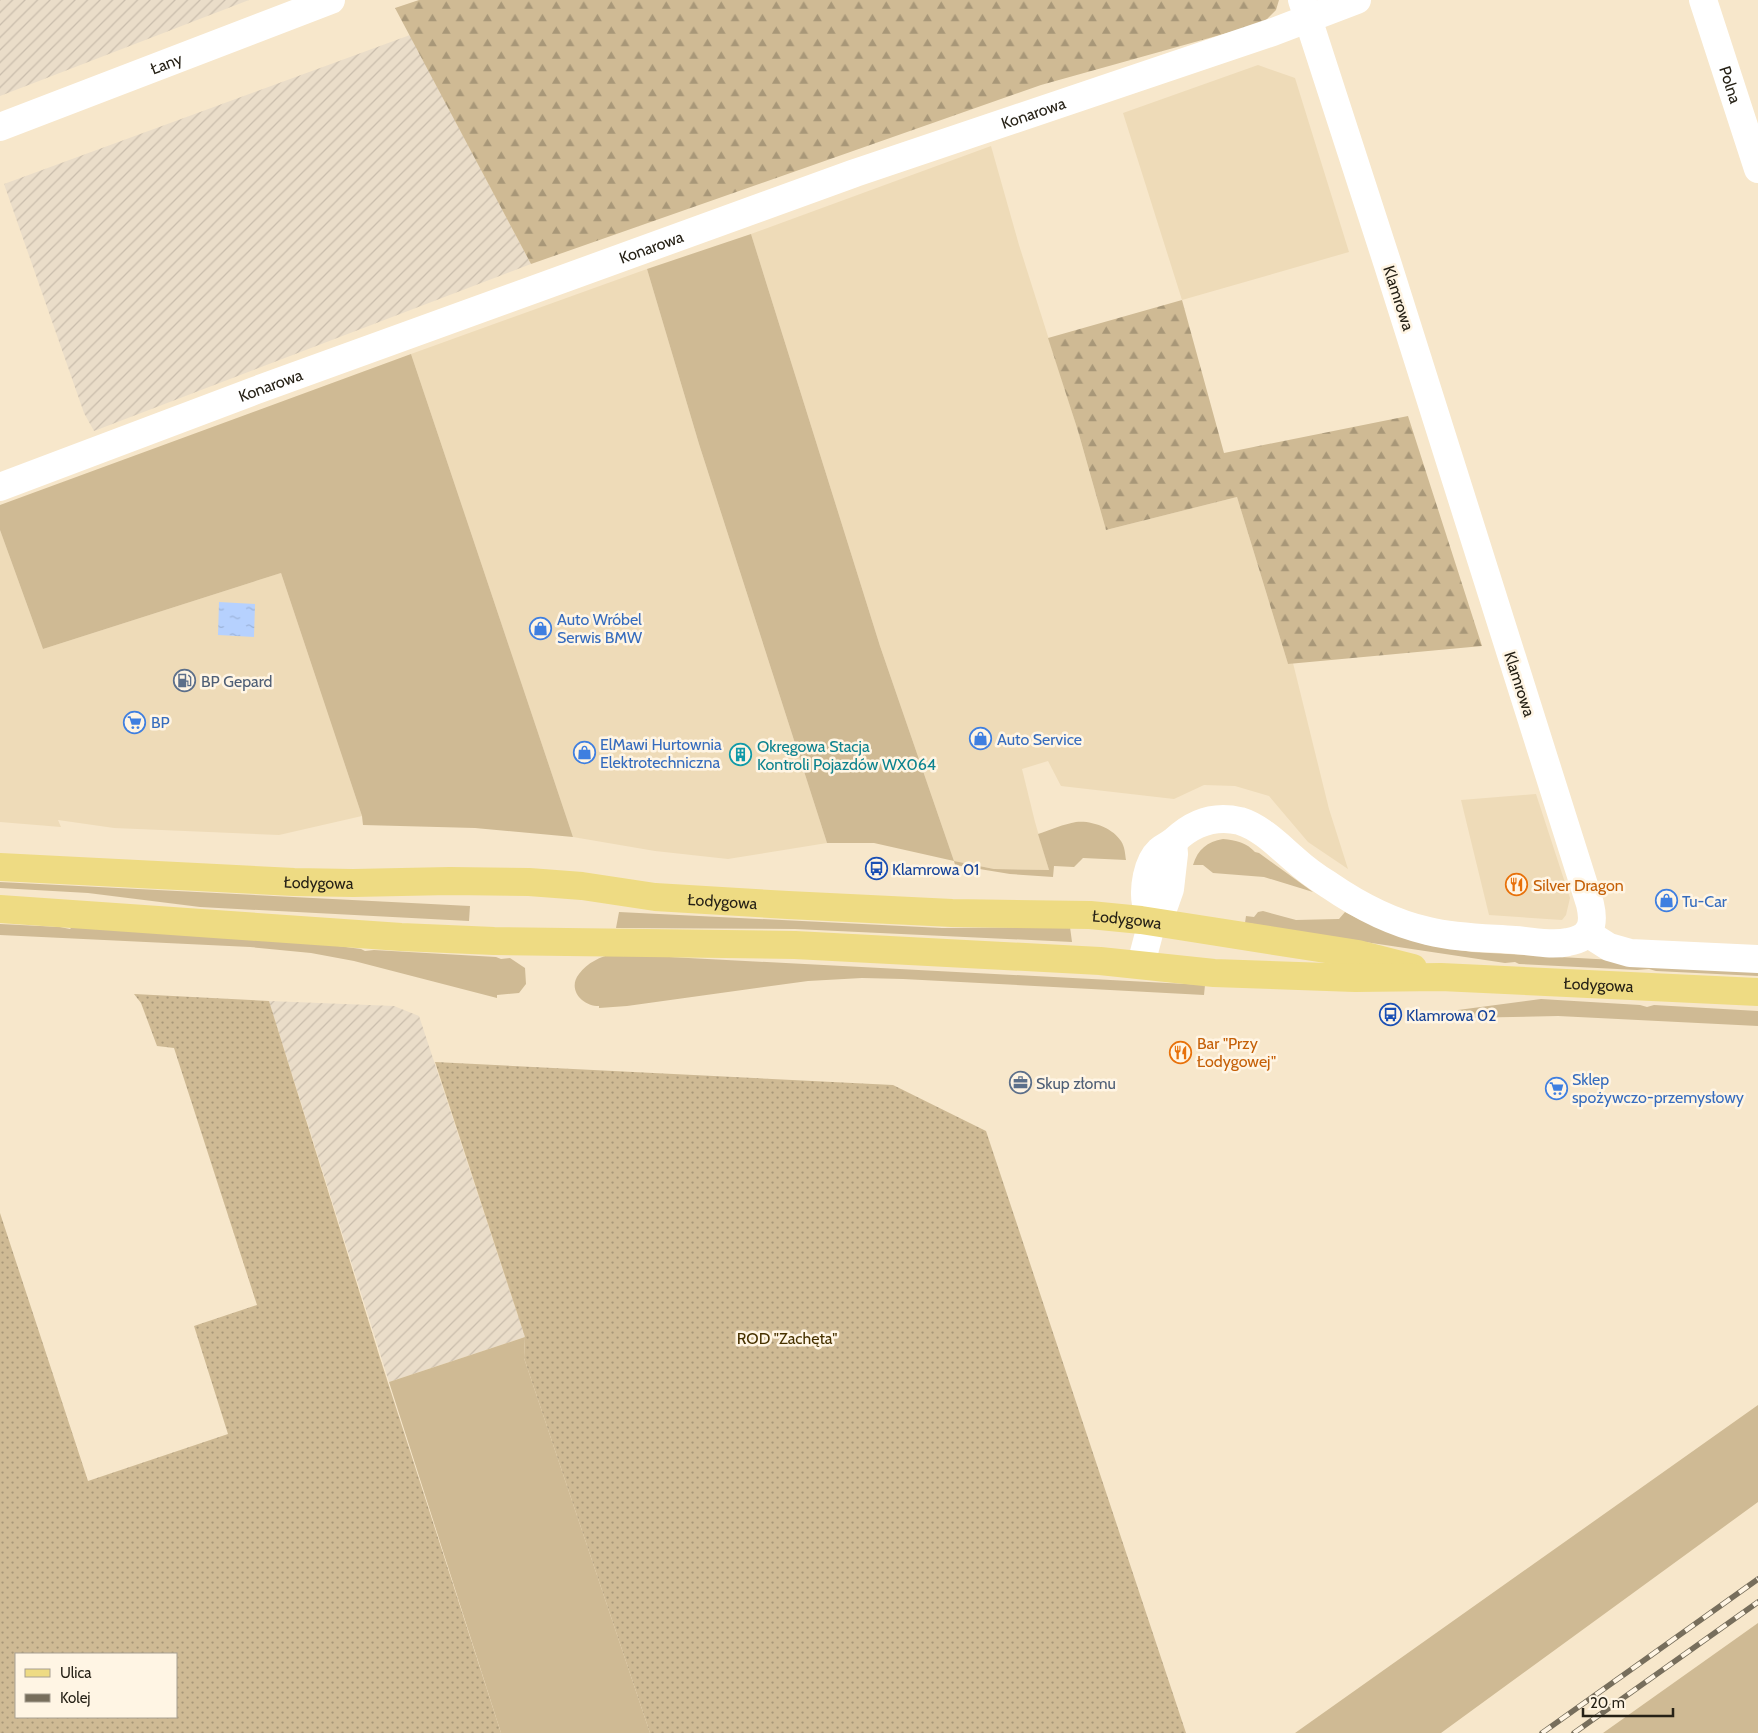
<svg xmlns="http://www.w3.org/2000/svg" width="1758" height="1733" viewBox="0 0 1758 1733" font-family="Cabin,sans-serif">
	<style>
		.built { fill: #eedbb8 }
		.industrial { fill: url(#industrial-furrows) }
		.grass { fill: #cfba94 }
		.forest { fill: url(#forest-firs) }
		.garden { fill: url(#garden-dots); fill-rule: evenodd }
		.water { fill: url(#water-ripples) }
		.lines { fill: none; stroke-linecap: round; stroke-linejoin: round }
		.minor { stroke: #fff; stroke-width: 28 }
		.major { stroke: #eedb83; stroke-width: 28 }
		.rail-casing { stroke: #776e5c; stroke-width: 5.5 }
		.rail { stroke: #fff5e4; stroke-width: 4; stroke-dasharray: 11; stroke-linecap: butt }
		.labels { text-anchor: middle; stroke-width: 5; stroke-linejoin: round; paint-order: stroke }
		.street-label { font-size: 16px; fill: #262116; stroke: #fff5e4 }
		.shop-label { font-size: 16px; fill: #366cbe; stroke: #fff5e4; text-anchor: start }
		.service-label { font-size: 16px; fill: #4e5e75; stroke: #fff5e4; text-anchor: start }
		.culture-label { font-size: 16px; fill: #0d838f; stroke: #fff5e4; text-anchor: start }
		.transit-label { font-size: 16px; fill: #164399; stroke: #fff5e4; text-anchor: start }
		.food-label { font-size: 16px; fill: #c56008; stroke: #fff5e4; text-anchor: start }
		.park-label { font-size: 16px; fill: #473200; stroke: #fff5e4 }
	</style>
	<defs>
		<pattern id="industrial-furrows" width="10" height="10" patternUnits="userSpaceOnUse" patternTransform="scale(1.25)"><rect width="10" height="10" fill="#eaddc9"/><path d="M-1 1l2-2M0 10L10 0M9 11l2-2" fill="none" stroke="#c9bdac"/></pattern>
		<pattern id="forest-firs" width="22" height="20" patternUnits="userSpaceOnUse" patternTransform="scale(1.25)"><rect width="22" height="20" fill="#cfba94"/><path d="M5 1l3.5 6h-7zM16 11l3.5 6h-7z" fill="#a89778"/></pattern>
		<pattern id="garden-dots" width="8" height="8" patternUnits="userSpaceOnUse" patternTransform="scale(1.25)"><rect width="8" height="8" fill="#cfba94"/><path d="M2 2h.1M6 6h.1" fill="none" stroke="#a89778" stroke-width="1.8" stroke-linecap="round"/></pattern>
		<pattern id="water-ripples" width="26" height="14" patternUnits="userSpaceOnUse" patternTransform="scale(1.25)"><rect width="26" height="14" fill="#b6d1fe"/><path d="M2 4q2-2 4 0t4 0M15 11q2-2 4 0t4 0" fill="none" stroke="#9cb3d9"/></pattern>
	</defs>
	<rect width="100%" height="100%" fill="#f7e7cb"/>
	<path class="built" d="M1258,65L1295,78L1349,252L1182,300L1123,113Z
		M991,146L1019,245L1078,431L1106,530L1237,497L1288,664L1293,663L1329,809L1348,869L1308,842L1269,796L1235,786L1204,785L1174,799L1061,786L1048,761L1022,769L1035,822L1049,870L994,869L954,861L880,646L751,234Z
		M647,269L699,444L827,843L728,859L655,851L573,837L411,354Z
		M0,530L43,649L281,573L362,816L279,835L114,828L58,820L61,827L0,822Z
		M1536,794L1570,898L1566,915L1562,920L1489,915L1461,800Z"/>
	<path class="industrial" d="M0,0H249L0,96Z
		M410,35L531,264L94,431L84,413L4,184Z
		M269,1001L394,1006L419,1016L525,1337L389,1382Z"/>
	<path class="grass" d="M751,234L880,646L954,861L994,869L1049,870L1038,834C1050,830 1064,824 1076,822C1091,820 1113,828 1121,841C1125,847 1125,854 1126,860L1083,858L1074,867L1054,866L1053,877L1010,874L955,865L954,861L874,843H827L699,444L647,269Z
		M411,354L573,837L475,828L363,825L362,816L281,573L43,649L0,530V505Z
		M1223,839C1236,840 1247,843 1255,852L1259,853L1313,892L1264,877L1213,873L1203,865H1193C1198,849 1207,842 1223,839Z
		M0,882L470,906L469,921L200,907L88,893L0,888Z
		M1263,911L1296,920L1339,919L1345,912C1385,933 1427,946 1472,952L1758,968V976L1656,971L1649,969L1637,970L1519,964L1515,962L1505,963L1258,926L1254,924L1245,923L1246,916L1254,917L1258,912Z
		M619,912L942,928L1070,927L1072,942L795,929L616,928Z
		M0,924L60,927L70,929L72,927L254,935L361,949L365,951L374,950L496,957L501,959L510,958L525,968L526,984L519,993L497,995V998L354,961L311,953L250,947L0,935Z
		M613,954L1205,985L1204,995L903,979L862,978L808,981L627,1006L599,1008V1006C582,1006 567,989 579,974C587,963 601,956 613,954Z
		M1541,999L1640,1005L1647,1007L1654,1005L1758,1011V1026L1558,1016L1458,1018V1010Z
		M525,1337L524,1358L650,1733H501L389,1382Z
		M1758,1405V1502L1441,1733H1295Z
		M1758,1623V1733H1603Z"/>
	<path class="forest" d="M419,0H1279L1276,10L1263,23L1041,85L531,264L395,8Z
		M1182,300L1224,453L1408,416L1482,646L1288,664L1237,497L1106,530L1078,431L1048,338Z"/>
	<path class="garden" d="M134,994L269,1001L380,1358L501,1733H0V1213L88,1481L228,1434L194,1326L257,1305L174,1048L157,1046L141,1003ZM176,1654V1717H16V1654Z
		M435,1062L893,1085L986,1131L1186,1733H650L524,1358L525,1337Z"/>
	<path class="water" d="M219,602L255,604L254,637L218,635Z"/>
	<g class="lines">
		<g class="minor">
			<path id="s1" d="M1703,0L1758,169"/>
			<path id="s2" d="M0,127L331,0"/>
			<path id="s3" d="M0,487L254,391L855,173L1273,32L1357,0"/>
			<path d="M1152,922C1150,917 1147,910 1146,904C1143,889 1147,862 1159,851C1164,846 1170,845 1175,840C1193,823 1215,815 1240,821C1260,827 1278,845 1293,858C1304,868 1316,877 1329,885C1358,905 1393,923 1428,931C1456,938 1486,938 1515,940C1532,941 1551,946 1568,942C1591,938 1595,925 1590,904L1387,262L1302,0"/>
			<path d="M1587,933L1609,947L1630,953L1758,959"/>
			<path d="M1141,964L1152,922L1164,906L1170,889L1174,854L1173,842"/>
		</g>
		<g class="major">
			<path id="s4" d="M0,867L294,882L353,883L450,881L529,882L582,886L655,897L788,905L952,913L1090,915L1141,920L1358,954L1413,968"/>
			<path id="s5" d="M0,909L401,937L494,941L795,945L1100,961L1214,973L1355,978L1441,977L1758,992"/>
		</g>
		<defs>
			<path id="rail" d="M1542,1733L1758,1579
				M1574,1733L1758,1602"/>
		</defs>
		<use href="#rail" class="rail-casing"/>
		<use href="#rail" class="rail"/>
	</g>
	<defs>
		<symbol id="shop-ring" viewBox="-11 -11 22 22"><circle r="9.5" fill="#fff5e4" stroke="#3f7fe0" stroke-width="1.5"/><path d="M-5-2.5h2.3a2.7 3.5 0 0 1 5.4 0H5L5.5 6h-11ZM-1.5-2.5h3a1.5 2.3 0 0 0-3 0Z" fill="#3f7fe0"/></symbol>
		<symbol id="fuel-ring" viewBox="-11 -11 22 22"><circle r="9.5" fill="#fff5e4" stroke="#5c6f8a" stroke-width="1.5"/><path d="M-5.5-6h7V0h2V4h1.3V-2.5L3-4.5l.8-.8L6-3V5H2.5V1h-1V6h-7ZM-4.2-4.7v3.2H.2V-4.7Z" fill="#5c6f8a"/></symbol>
		<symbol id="supermarket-ring" viewBox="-11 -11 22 22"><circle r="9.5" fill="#fff5e4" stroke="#3f7fe0" stroke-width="1.5"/><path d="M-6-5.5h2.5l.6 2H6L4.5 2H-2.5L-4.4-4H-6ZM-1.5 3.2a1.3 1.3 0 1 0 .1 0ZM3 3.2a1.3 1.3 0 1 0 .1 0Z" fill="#3f7fe0"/></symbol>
		<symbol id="building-ring" viewBox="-11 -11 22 22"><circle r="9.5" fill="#fff5e4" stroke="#0f9aa8" stroke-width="1.5"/><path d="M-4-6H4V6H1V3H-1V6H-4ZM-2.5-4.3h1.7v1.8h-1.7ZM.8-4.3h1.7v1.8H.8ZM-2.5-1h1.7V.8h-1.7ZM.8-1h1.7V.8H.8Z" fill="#0f9aa8"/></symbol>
		<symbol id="bus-ring" viewBox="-11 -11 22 22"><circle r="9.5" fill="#fff5e4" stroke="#1a4fb4" stroke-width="1.5"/><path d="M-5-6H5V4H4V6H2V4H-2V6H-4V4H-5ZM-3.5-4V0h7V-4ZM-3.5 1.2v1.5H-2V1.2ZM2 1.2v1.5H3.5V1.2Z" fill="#1a4fb4"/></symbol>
		<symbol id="restaurant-ring" viewBox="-11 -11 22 22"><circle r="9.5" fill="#fff5e4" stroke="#e8710a" stroke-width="1.5"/><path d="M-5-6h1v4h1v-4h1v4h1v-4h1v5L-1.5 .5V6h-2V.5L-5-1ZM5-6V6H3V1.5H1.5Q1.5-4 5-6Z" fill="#e8710a"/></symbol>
		<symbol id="office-ring" viewBox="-11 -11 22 22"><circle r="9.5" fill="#fff5e4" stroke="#5c6f8a" stroke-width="1.5"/><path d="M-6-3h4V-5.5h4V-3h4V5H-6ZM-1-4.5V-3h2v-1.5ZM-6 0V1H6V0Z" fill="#5c6f8a"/></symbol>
	</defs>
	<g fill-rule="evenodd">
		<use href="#shop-ring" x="528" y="616" width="25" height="25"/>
		<use href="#fuel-ring" x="172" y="668" width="25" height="25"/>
		<use href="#supermarket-ring" x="122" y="710" width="25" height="25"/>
		<use href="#shop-ring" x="968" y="726" width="25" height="25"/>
		<use href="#shop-ring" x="572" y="740" width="25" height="25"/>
		<use href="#building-ring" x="728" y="742" width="25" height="25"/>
		<use href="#bus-ring" x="864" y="856" width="25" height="25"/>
		<use href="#restaurant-ring" x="1504" y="872" width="25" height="25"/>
		<use href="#shop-ring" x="1654" y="888" width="25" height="25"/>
		<use href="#bus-ring" x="1378" y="1002" width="25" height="25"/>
		<use href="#restaurant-ring" x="1168" y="1040" width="25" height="25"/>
		<use href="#office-ring" x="1008" y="1070" width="25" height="25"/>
		<use href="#supermarket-ring" x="1544" y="1076" width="25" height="25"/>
	</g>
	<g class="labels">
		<g class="street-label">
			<text dy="6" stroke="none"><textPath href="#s2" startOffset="178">Łany</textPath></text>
			<text dy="6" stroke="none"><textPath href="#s1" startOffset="89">Polna</textPath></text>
			<text dy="6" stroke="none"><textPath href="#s3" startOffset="1099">Konarowa</textPath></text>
			<text dy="6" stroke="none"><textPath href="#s3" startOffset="694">Konarowa</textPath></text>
			<text transform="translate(1399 298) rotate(72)" y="6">Klamrowa</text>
			<text dy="6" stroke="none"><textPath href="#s3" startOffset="289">Konarowa</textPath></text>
			<text transform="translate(1520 684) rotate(72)" y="6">Klamrowa</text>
			<text dy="6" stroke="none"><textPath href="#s4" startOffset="319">Łodygowa</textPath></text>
			<text dy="6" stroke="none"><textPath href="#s4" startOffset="724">Łodygowa</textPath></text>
			<text dy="6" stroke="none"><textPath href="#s4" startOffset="1129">Łodygowa</textPath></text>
			<text dy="6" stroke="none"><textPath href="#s5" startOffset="1601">Łodygowa</textPath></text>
		</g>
		<g class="shop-label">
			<text x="557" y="625">Auto Wróbel<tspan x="557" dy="18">Serwis BMW</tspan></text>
			<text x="151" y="728">BP</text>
			<text x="997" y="745">Auto Service</text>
			<text x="600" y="750">ElMawi Hurtownia<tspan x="600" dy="18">Elektrotechniczna</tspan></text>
			<text x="1682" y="907">Tu-Car</text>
			<text x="1572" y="1085">Sklep<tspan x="1572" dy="18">spożywczo-przemysłowy</tspan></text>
		</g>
		<g class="service-label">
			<text x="201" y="687">BP Gepard</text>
			<text x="1036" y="1089">Skup złomu</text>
		</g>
		<g class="culture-label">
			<text x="757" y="752">Okręgowa Stacja<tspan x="757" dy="18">Kontroli Pojazdów WX064</tspan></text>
		</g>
		<g class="transit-label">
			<text x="892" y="875">Klamrowa 01</text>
			<text x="1406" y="1021">Klamrowa 02</text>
		</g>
		<g class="food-label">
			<text x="1533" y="891">Silver Dragon</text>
			<text x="1197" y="1049">Bar "Przy<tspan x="1197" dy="18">Łodygowej"</tspan></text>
		</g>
		<g class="park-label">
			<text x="787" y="1344">ROD "Zachęta"</text>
		</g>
	</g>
	<rect x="15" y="1653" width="162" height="65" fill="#fff5e4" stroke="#a8a092"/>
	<rect x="25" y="1669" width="25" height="8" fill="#eedb83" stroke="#a8a092"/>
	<text x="60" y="1678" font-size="15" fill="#262116">Ulica</text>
	<rect x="25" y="1694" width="25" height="8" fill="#776e5c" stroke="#a8a092"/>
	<text x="60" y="1703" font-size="15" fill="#262116">Kolej</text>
	<path d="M1583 1708v8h90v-8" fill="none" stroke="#262116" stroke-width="2.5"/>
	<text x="1590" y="1708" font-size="15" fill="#262116" stroke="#fff5e4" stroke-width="4" paint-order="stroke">20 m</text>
</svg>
